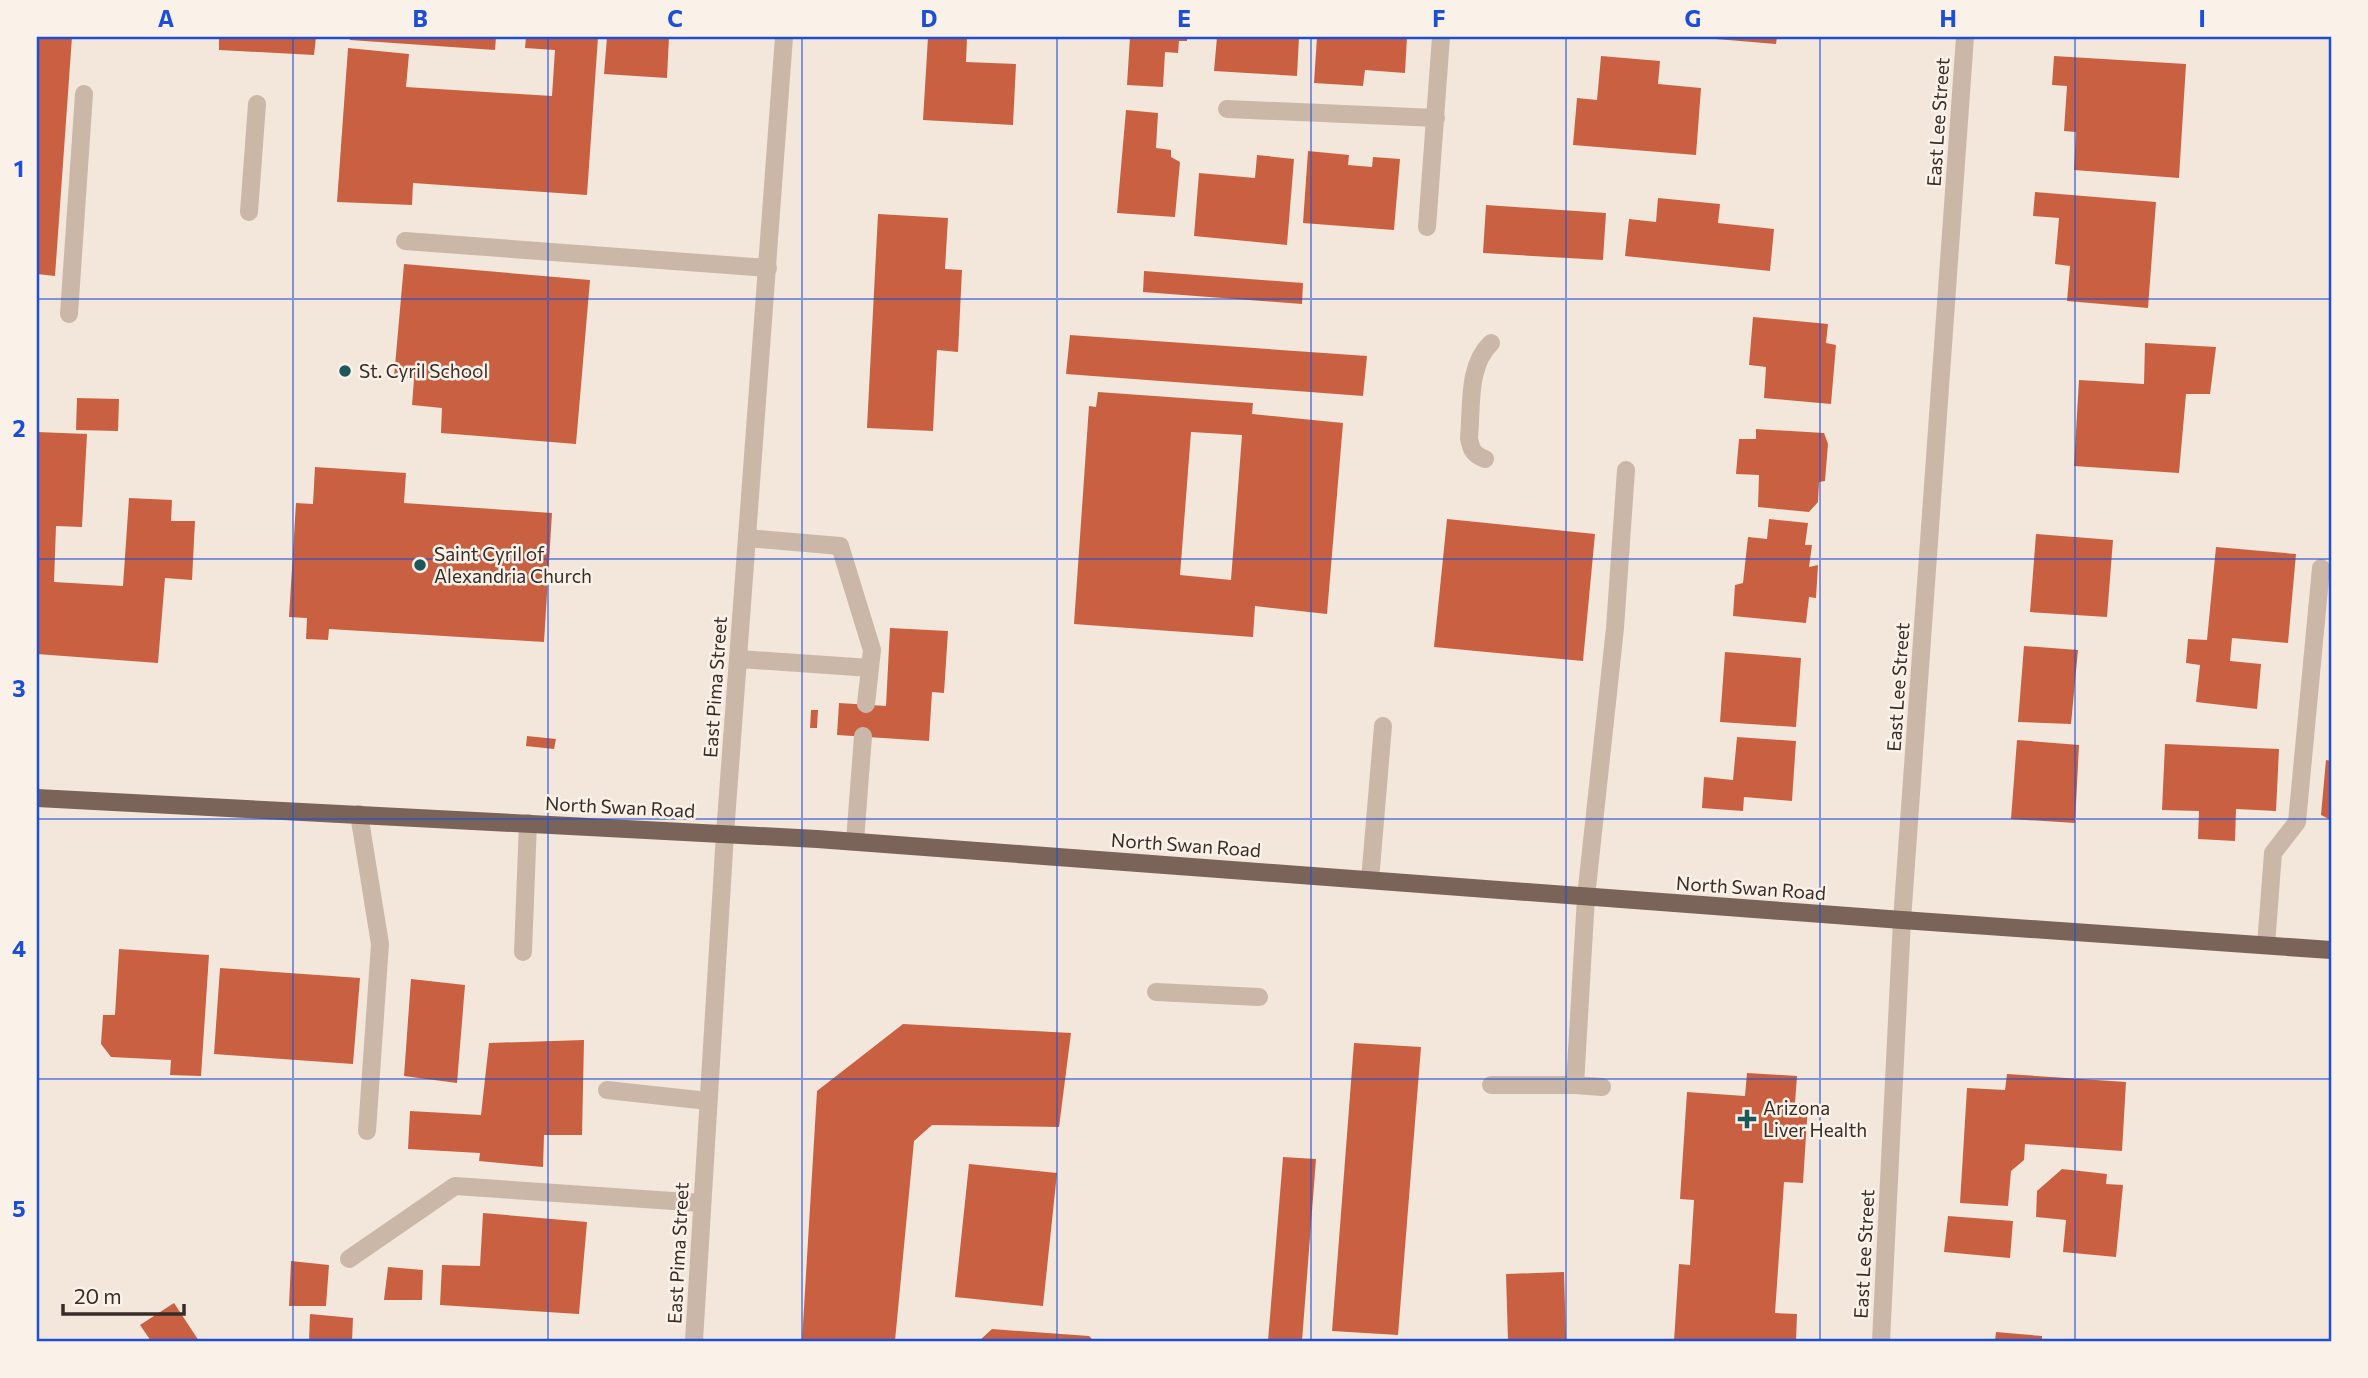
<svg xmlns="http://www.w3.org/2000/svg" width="2368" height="1378" viewBox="0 0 2368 1378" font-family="Commissioner,sans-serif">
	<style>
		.building { fill: #ca6042; fill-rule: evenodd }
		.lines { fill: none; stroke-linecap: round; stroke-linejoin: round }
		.service { stroke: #cbb7a7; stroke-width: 18 }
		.minor { stroke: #cbb7a7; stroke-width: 18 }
		.tertiary { stroke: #cbb7a7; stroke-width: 18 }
		.primary { stroke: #7a6358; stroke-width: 18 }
		.grid { fill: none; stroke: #1d4ed8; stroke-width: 2; stroke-opacity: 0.55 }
		.poi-dot { fill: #1c575a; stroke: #faf1e8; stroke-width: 2.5 }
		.labels { text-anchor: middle; stroke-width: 5; stroke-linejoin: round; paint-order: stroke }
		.street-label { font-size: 19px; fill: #372c28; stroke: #faf1e8 }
		.poi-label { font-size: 19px; fill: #372c28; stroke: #faf1e8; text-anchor: start }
		.neatline { fill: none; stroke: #1d4ed8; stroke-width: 2.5 }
		.grid-label { font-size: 23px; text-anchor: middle; font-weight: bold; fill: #1d4ed8 }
	</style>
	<rect width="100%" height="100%" fill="#f3e7db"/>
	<path class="building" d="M37,37H72L55,276L37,274Z
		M219,37H316L314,55L219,50Z
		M350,37H496L495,50L350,40Z
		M526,37H598L587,195L413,183L412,205L337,202L348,48L409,54L406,87L552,96L555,50L525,48Z
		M607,37H669L667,78L604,74Z
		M928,37L967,38L966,62L1016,64L1013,125L923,120Z
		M1130,37H1187V41H1179L1178,53L1165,52L1163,87L1127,85Z
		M1217,37H1299L1297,76L1214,71Z
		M1317,37H1407L1405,73L1365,70L1363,86L1314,83Z
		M1716,37H1777L1776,44L1716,39Z
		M1601,56L1660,61L1658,84L1701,88L1696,155L1573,145L1577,98L1597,100Z
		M2054,56L2186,64L2179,178L2074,170L2076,132L2064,131L2067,86L2052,85Z
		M1126,110L1158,113L1156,148L1171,150V157L1180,162L1175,217L1117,213Z
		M1308,151L1349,155L1348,165L1372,167L1373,157L1400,159L1394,230L1303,223Z
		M1257,155L1294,159L1287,245L1194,236L1199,173L1255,178Z
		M2035,192L2156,202L2148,308L2067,301L2070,266L2055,264L2059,218L2033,216Z
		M1658,198L1720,204L1718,223L1774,229L1770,271L1625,256L1629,219L1656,222Z
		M1486,205L1606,213L1603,260L1483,253Z
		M878,214L948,218L945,269L962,270L958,352L937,350L933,431L867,428Z
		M404,264L590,280L576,444L441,433L442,408L412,405L414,379L394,377Z
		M1144,271L1303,283L1302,304L1143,292Z
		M1753,317L1828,324L1826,343L1836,345L1831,404L1764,398L1766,367L1749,365Z
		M1070,335L1367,356L1363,396L1066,374Z
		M2145,343L2216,347L2210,394H2186L2179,473L2074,466L2079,380L2144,384Z
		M1098,392L1253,403L1252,414L1343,423L1327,614L1255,606L1253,637L1074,624L1089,406L1096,407ZM1191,432L1242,435L1231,580L1180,575Z
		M77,398L119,399L118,431L76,430Z
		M1756,429L1824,433L1828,444L1825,481L1819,482L1818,502L1809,512L1758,507L1759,475L1736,474L1739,439H1756Z
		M37,432L87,434L82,527L56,526L54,582L123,586L129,498L172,500L171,521H195L192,580L165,578L158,663L37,654Z
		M315,467L406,473L404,503L552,513L544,642L329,629L328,640L306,639L307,618L289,617L296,503L313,504Z
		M1447,519L1595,534L1583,661L1434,647Z
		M1769,519L1808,523L1805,545H1812L1809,567L1818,565L1816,598L1809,597L1806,623L1733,616L1735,585L1743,583L1748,537L1767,539Z
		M2036,534L2113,540L2107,617L2030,612Z
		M2216,547L2296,554L2288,643L2232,638L2230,661L2261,664L2257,709L2196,702L2200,665L2186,663L2188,639L2207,640Z
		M890,628L948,631L944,693L932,692L929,741L837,735L839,703L886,706Z
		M2024,646L2078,650L2071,724L2018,722Z
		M1725,652L1801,658L1796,727L1720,722Z
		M811,710H818L817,728H810Z
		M527,736L556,739L554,749L526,746Z
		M1737,737L1796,741L1792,801L1744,797L1743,811L1702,808L1704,777L1733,780Z
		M2017,740L2079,745L2075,823L2011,819Z
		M2165,744L2279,749L2276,811L2236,809L2235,841L2198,839L2199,811L2162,810Z
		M2326,760L2331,761V822L2329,819L2321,815Z
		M119,949L209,955L201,1076L170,1075L171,1060L111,1057L101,1044L103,1015H115Z
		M220,968L360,978L353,1064L214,1054Z
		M411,979L465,985L457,1083L404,1076Z
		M903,1024L1071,1033L1059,1127L932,1125L914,1141L895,1341H802L817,1091Z
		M584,1040L582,1135H544L543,1167L479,1161L480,1153L408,1149L410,1111L481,1115L489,1043Z
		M1354,1043L1421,1047L1398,1335L1332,1331Z
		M1747,1073L1797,1076L1795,1103L1808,1104L1803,1183L1784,1182L1775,1313L1797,1314L1796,1341H1674L1679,1264L1690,1265L1694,1200L1680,1199L1687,1092L1745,1096Z
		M2007,1074L2126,1082L2122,1151L2025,1144L2024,1160L2011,1171L2008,1206L1960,1203L1967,1088L2005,1090Z
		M1283,1157L1316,1159L1302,1341H1268Z
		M969,1164L1057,1173L1043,1306L955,1297Z
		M2062,1169L2107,1174L2106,1184L2123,1185L2116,1257L2063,1252L2066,1220L2036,1217L2037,1191Z
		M483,1213L587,1222L579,1314L440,1305L442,1265L480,1266Z
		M1948,1216L2013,1221L2010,1258L1944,1252Z
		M291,1261L329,1265L326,1306H289Z
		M388,1267L423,1270L422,1300H384Z
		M1564,1272L1566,1341H1508L1506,1274Z
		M174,1303L199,1341H151L140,1325Z
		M310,1314L353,1318L352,1341H309Z
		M992,1329L1089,1336L1094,1341H979Z
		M1996,1332L2042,1336V1341H1995Z"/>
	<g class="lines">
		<path class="service" d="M249,212L257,104
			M405,241L768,268
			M69,314L84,94
			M1485,459C1474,455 1471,450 1469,438C1472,407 1467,366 1491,343
			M747,538L840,546L872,650L866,704
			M739,659L870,668
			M359,814L380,944L367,1131
			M855,841L863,736
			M1370,880L1383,726
			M2266,945L2273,853L2297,822L2321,568
			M523,952L528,823
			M1156,992L1259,997
			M1491,1085H1575L1602,1087
			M1575,1085L1586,897L1615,628L1626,470
			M607,1090L708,1101
			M349,1259L455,1186L702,1203"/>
		<path class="minor" d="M1227,109L1436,118
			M1427,227L1441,37
			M1881,1341L1902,920L1965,37"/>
		<path class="tertiary" d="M694,1341L725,834L784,37"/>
		<path class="primary" d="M37,798L817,839L1902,920L2331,950"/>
	</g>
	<path class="grid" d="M293,37V1341M548,37V1341M802,37V1341M1057,37V1341M1311,37V1341M1566,37V1341M1820,37V1341M2075,37V1341M37,299H2331M37,559H2331M37,819H2331M37,1079H2331"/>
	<g class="poi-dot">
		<circle cx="345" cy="371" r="7"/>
		<circle cx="420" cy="565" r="7"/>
		<path d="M1743.5 1108.5h7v7h7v7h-7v7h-7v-7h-7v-7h7z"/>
	</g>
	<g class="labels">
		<g class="street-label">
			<text transform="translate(1938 122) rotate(-86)" y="7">East Lee Street</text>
			<text transform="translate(715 687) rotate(-86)" y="7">East Pima Street</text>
			<text transform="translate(1898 687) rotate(-86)" y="7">East Lee Street</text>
			<text transform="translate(620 807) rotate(3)" y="7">North Swan Road</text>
			<text transform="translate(1186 845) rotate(4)" y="7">North Swan Road</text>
			<text transform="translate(1751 888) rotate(4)" y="7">North Swan Road</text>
			<text transform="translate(678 1253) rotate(-87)" y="7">East Pima Street</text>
			<text transform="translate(1864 1254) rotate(-87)" y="7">East Lee Street</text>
		</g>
		<g class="poi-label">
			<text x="359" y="378">St. Cyril School</text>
			<text x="434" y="561">Saint Cyril of<tspan x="434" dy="22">Alexandria Church</tspan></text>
			<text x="1763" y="1115">Arizona<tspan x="1763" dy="22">Liver Health</tspan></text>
		</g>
	</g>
	<rect width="2368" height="1378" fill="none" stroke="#faf1e8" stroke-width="77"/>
	<path d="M63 1304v10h121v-10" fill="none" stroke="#372c28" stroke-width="3.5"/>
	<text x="74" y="1304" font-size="21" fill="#372c28" stroke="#faf1e8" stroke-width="5" paint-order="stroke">20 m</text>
	<rect x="38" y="38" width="2292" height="1302" class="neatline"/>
	<g class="grid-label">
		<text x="166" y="27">A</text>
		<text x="420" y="27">B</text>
		<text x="675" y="27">C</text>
		<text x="929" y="27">D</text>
		<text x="1184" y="27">E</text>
		<text x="1439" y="27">F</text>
		<text x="1693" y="27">G</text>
		<text x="1948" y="27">H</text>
		<text x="2202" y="27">I</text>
		<text x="19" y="177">1</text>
		<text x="19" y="437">2</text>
		<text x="19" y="697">3</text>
		<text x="19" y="957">4</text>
		<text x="19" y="1217">5</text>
	</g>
</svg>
